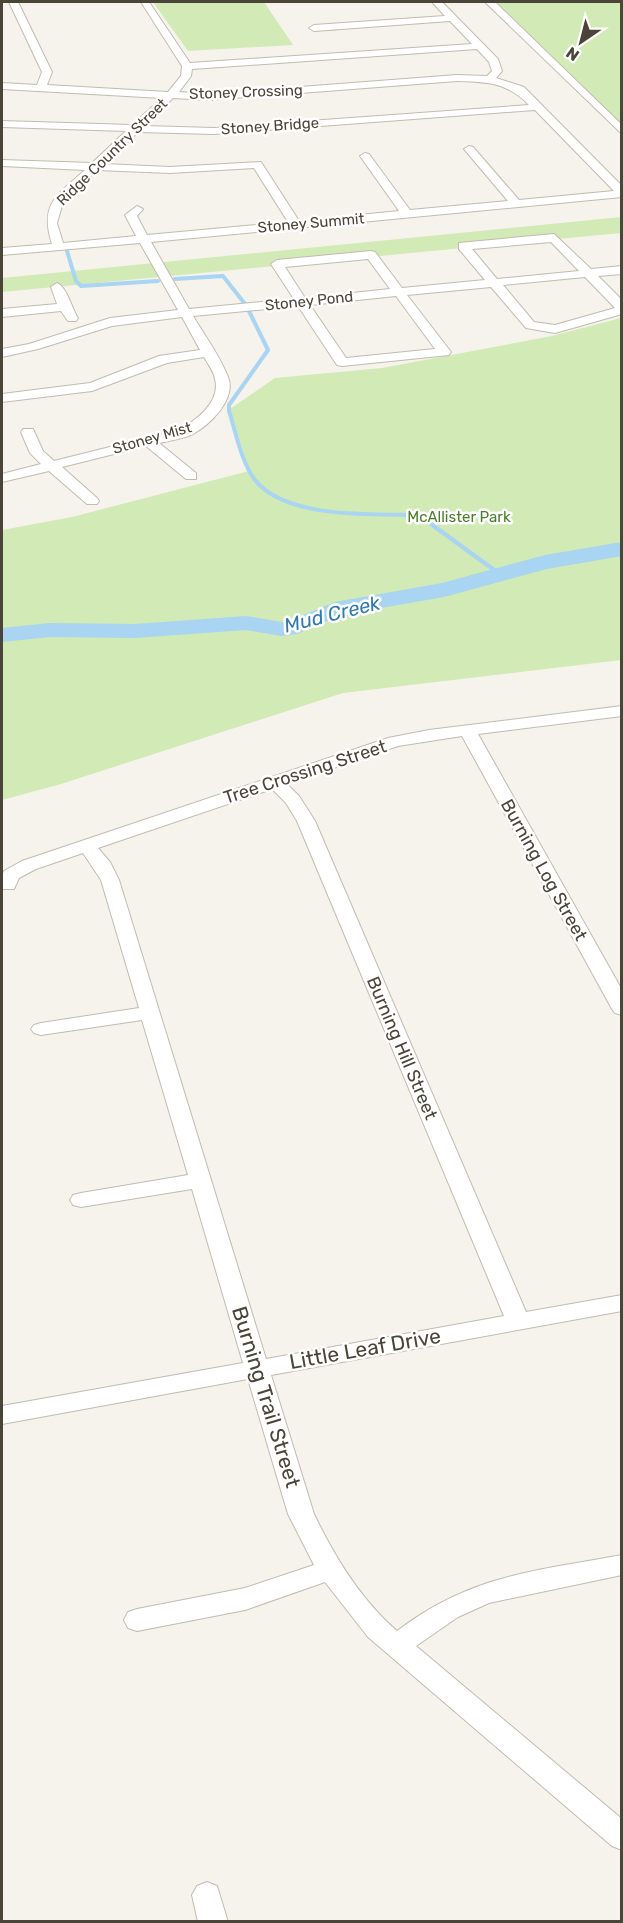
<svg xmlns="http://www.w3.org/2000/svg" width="623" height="1923" viewBox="0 0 623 1923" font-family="Rubik,sans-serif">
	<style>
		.green { fill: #d2eab5 }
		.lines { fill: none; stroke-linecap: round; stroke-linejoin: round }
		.stream-far1 { stroke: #a9d4f2; stroke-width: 4 }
		.stream { stroke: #a9d4f2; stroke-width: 4.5 }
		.river { fill: #a9d4f2; fill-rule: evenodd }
		.minor-casing { stroke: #c2bbae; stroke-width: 2 }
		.minor { fill: #fff; fill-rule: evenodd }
		.labels { text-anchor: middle; stroke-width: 5; stroke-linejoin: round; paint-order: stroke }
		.far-street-label { font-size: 15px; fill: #4b4439; stroke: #fff }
		.far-park-label { font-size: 15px; fill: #4a7f2a; stroke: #fff }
		.street-label { font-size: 18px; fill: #4b4439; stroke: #fff }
		.water-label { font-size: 20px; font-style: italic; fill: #2e7ab2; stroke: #fff }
		.near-street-label { font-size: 21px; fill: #4b4439; stroke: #fff }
	</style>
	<rect width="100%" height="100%" fill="#f6f3ec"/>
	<path class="green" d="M153,2H264L293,45L188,51Z
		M493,2H621V129Z
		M621,217V233L2,292V278Z
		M621,318V660L343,693L61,784L2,800V530L72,517L249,471L230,409L275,378L382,368L552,336Z"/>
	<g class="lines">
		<path class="stream-far1" d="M67,251L76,281L81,286L158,281
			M175,279L223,276L245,304
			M249,311L268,350L229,405V411C236,432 241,462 255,480C286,519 372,514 417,515L424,518"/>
		<path class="stream" d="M420,516L501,575"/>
		<path class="river" d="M622,542V556L547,569L444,597L341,615L297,634L281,636L246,630L135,638L50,637L2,642V628L50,623L135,624L246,616L281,622L291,620L335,602L442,583L545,555Z"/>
		<defs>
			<path id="minor" d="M9,2H18L52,72L47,85L168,92L181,76L182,66L141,2H149L190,63L472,44L450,21L314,31L309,28L314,25L445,16L432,2H442L498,59L502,71L496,78L524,87L622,186V197L151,242L189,309L294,299L271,264L277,260L371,251L375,252L402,288L485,280L459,249V243L554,234L591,269L622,266V274L598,276L622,300V314L555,333L526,328L491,287L407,295L451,352L449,355L342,366L337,365L298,306L193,316C205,336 220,356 228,377C237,399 209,426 191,435C181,439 169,441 159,443L196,473V479H186L146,446L62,467L97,498L99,501L97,504H87L49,471L2,482V474L41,464L30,453L21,432L23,429H33L43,451L54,461L178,430C196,421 221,402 215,379C214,372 208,364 204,357L167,363L92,391L2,402V394L90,383L159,356L200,350L182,317L112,326L38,349L2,357V349L29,344L110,318L178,310L140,243L2,255V248L52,244C39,204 57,195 85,170L2,166V160L92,163L126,131L2,127V121L132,125L162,98L2,89V83L37,85L42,72ZM477,49L489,62L492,71L487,76L457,75L207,94L179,92L191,76L192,69ZM457,81C487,82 507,82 529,105L214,128L144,126L173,98L207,100ZM535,110L614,191L519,200L473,147L469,146L464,149L508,201L410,210L369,154L365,153L360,156L399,211L299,221L261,162L170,167L104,164L138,132L214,134ZM254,168L288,222L147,235L137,216L143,209L137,206L125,215L136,236L63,243L57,223L63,202L97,170L170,173ZM551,242L579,271L497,279L472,249ZM368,259L390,289L305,298L285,267ZM585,277L615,308L555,325L534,322L503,285ZM396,296L435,349L346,358L310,305Z
				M485,2H495L622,125V134Z
				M57,283C67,287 72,309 78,318L76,321H68L61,311L2,317V309L57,304L51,287Z
				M622,706V716L478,734L622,990V1015L615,1013L612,1009L462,736L398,746L287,784L299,796L315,821L526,1312L622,1295V1311L271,1375L314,1514C334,1556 361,1600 397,1631C471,1575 534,1571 622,1555V1575L489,1603L458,1617L416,1646L622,1819V1850L612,1846L368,1637L325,1582L245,1610L137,1631L128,1628L124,1620L128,1612L137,1609L245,1588L314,1565L288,1514L248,1379L2,1424V1406L243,1363L192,1189L81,1207L73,1205L70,1200L73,1195L81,1193L188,1175L142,1020L41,1035L34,1033L31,1029L34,1025L41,1023L139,1008L101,880L83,853L36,869L19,878L14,889H2V876L4,871L22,861L388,738L429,730ZM272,789L286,803L297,821L504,1316L266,1359L119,880L110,862L98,848Z
				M207,1882L217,1886L228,1922H198L192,1895L197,1886Z"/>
		</defs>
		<use href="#minor" class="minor-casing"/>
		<use href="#minor" class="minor"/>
	</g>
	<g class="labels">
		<g class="far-street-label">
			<text transform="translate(246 92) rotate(-2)" y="5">Stoney Crossing</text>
			<text transform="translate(270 126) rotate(-4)" y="5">Stoney Bridge</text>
			<text transform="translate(112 152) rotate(-44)" y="5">Ridge Country Street</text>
			<text transform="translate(311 223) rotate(-5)" y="5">Stoney Summit</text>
			<text transform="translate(309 301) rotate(-6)" y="5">Stoney Pond</text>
			<text transform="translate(152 438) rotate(-16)" y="5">Stoney Mist</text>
		</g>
		<g class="far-park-label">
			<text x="459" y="522">McAllister Park</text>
		</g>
		<g class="street-label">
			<text transform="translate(305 772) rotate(-18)" y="6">Tree Crossing Street</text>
			<text transform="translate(544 870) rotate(61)" y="6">Burning Log Street</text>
			<text transform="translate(402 1048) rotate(67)" y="6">Burning Hill Street</text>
		</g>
		<g class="water-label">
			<text transform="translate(332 614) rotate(-14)" y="7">Mud Creek</text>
		</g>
		<g class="near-street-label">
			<text transform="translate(365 1349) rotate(-10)" y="7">Little Leaf Drive</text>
			<text transform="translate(266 1397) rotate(73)" y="7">Burning Trail Street</text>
		</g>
	</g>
	<rect width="623" height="1923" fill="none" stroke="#4b4439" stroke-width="6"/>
	<g transform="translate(581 42) rotate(215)" stroke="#ffffff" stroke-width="4.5" paint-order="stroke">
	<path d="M0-4.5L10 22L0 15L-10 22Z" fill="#4b4439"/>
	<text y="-9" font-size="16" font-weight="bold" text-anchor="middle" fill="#4b4439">N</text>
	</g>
</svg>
